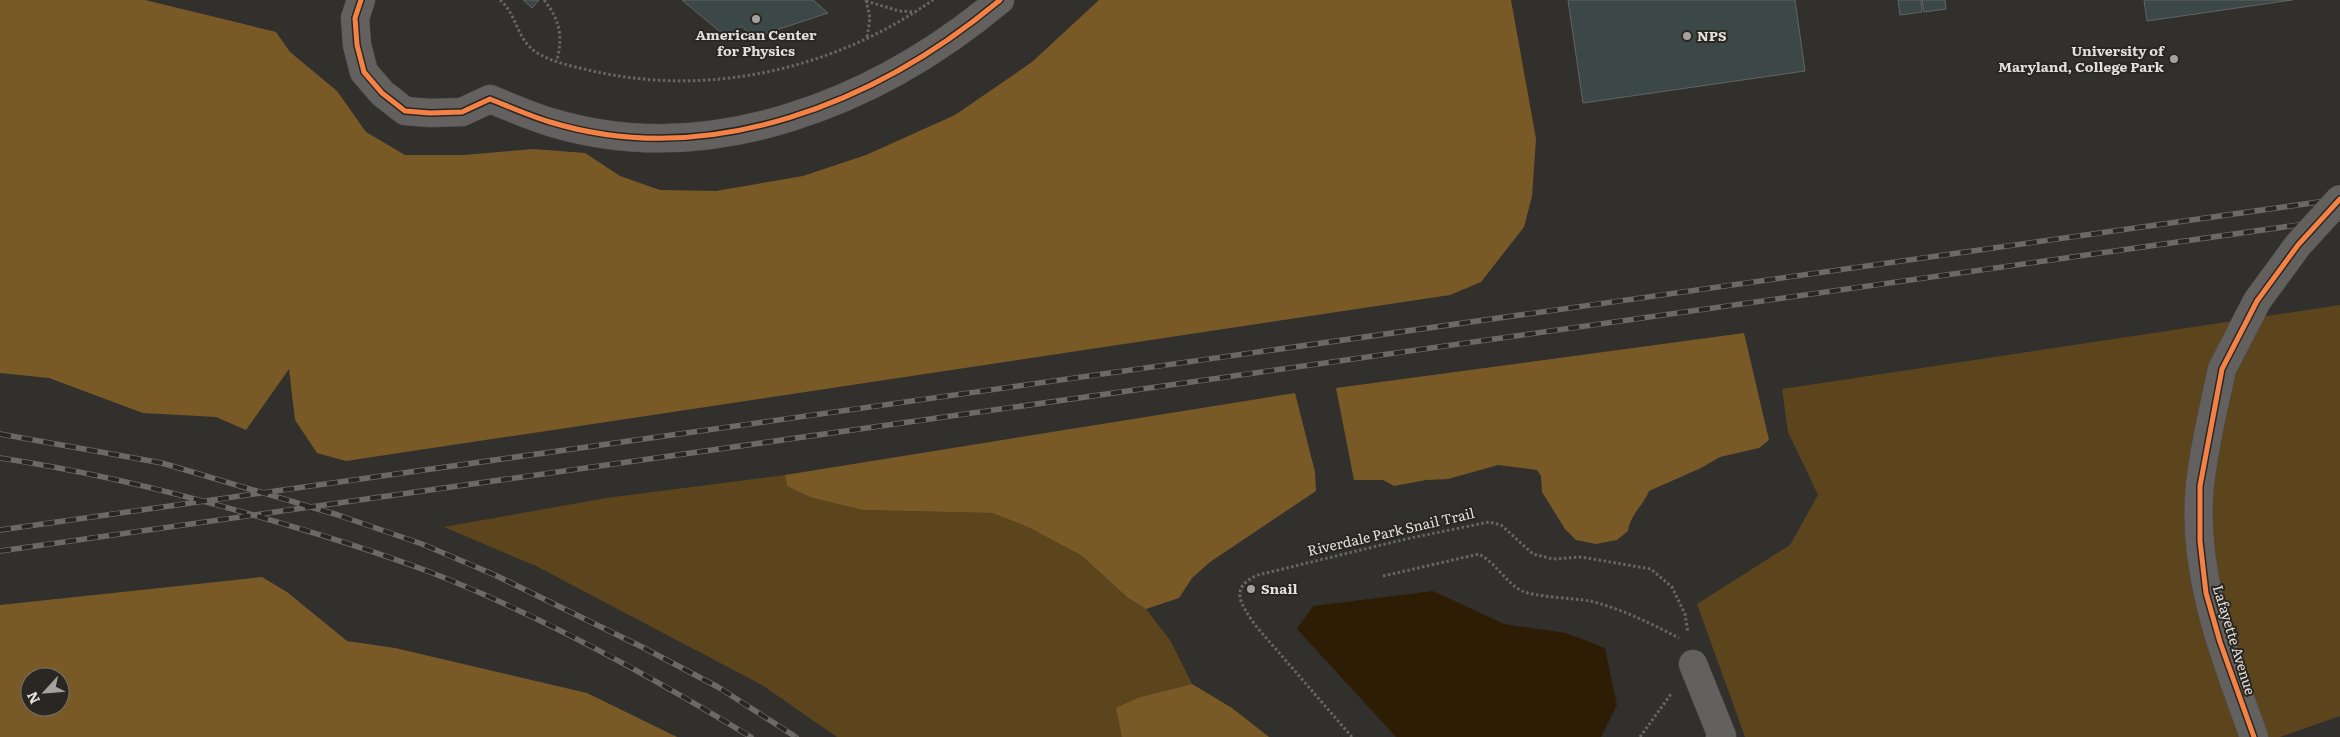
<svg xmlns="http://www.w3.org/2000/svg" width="2340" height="737" viewBox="0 0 2340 737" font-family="Literata,serif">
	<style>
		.green { fill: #5c441d }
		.forest { fill: #795a27; fill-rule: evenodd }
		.water { fill: #2d1d04 }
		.building { fill: #3b4847; stroke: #636463 }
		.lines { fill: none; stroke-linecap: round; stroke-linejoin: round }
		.minor-casing { stroke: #4e4d4a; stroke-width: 29 }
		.path { stroke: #676663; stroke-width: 3; stroke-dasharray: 2.5 2.5; stroke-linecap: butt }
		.minor { stroke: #63615f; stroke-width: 28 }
		.rail-casing { stroke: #6b6a68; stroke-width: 5.5 }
		.rail { stroke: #2a2621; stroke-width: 4; stroke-dasharray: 11; stroke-linecap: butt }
		.minor-bridge-casing { stroke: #4e4d4a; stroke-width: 29; stroke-linecap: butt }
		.minor-bridge { stroke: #63615f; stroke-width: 28 }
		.cycleway-casing { stroke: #2a2621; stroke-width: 8 }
		.cycleway { stroke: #f48246; stroke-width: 5 }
		.poi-dot { fill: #a4a29f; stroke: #2a2621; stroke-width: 2 }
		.labels { text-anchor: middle; stroke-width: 4; stroke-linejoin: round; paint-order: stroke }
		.poi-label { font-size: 14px; font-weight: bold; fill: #e2e0dd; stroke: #2a2621; text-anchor: start }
		.street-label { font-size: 14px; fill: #e2e0dd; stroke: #2a2621 }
	</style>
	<rect width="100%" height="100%" fill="#32302d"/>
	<path class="green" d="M2340,305V716L2280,737H1745L1697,604L1790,545L1818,495L1788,432L1782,389Z
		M785,475L787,486L863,510L992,513L1028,527L1082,556L1128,598L1146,609L1170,640L1192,684L1140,697L1122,737H837L762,685L536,566L444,527L606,498Z"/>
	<path class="forest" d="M0,0H145L276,32L290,52L337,91L366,132L405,155H464L533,149L585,153L620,176L660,190L716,191L803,176L866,155L955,115L1032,62L1099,0H1511L1536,139L1532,196L1524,227L1481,282L1450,295L346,461L317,453L295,420L289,369L246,430L216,417L143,413L49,378L0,373Z
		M1744,333L1769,440L1759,448L1720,457L1701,468L1649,491C1643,506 1630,515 1628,531L1617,540L1596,544L1576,540L1565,529L1542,492L1541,476L1537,470L1498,465L1448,479L1426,480L1394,486L1383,480H1354L1336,388Z
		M1295,393L1315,472L1316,491L1210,562L1192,578L1179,598L1146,609L1128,598L1082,556L1028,527L992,513L863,510L810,497L787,486L785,475Z
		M262,577L287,592L347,641L395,648L587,693L677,737H0V605ZM30,677H60V707H30Z
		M1192,684L1232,708L1269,737H1122L1116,708L1140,697Z"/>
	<path class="water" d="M1433,591L1504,624L1566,633L1605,648L1617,705L1601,737H1396L1297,629L1313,606Z"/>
	<path class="building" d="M523,0H539L532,8Z
		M682,0H813L828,13L755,37L741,26L730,40Z
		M1568,0H1795L1805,71L1583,103Z
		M1898,0H1921L1922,12L1900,15Z
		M1922,0H1945L1946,9L1924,12Z
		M2144,0H2292L2147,21Z"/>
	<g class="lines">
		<defs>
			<path id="minor" d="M361,0L355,18L357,45L364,72L382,93L405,111L430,113L462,112L490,99C510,107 530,116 550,122C710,171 878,102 1000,0
				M2222,369C2214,407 2204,446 2200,485C2191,573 2225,656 2254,737
				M1693,664L1722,736L1720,737"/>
		</defs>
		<use href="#minor" class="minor-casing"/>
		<path class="path" d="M500,0C517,14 516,39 536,52C550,62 579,68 597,72C713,97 836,68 933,0
			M544,0C560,20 563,36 557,60
			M866,0L870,18L867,38
			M866,1L899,11L915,12
			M1383,576L1479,554C1497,564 1506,583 1522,591C1535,597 1573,598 1590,601C1622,609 1650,623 1679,638
			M1352,737L1255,625C1241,604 1228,588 1258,575L1406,539L1489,522L1501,525L1533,554L1553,559L1581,557L1651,569L1672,587L1685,614L1688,633
			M1640,737L1671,694"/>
		<use href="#minor" class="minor"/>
		<defs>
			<path id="rail" d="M0,434L162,463L338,515L422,544L495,575L644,648L718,687L796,737
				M0,458C86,471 170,491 253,515C313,532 372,550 430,572C542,616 649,675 751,737
				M0,530L2340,199
				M0,551L2340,219"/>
		</defs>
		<use href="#rail" class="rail-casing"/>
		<use href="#rail" class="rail"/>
		<defs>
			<path id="minor-bridge" d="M2222,369L2257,301L2298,245L2340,199"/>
		</defs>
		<use href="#minor-bridge" class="minor-bridge-casing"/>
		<use href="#minor-bridge" class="minor-bridge"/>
		<defs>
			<path id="cycleway" d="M361,0L355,18L357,45L364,72L382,93L405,111L430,113L462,112L490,99C510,107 530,116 550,122C710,171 878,102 1000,0
				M2254,737L2220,642L2206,593L2200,541V486L2222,369L2257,301L2298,245L2340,199"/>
		</defs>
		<use href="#cycleway" class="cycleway-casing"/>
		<use href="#cycleway" class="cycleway"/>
	</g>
	<g class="poi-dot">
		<circle cx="756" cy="19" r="5"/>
		<circle cx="1687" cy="36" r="5"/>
		<circle cx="2174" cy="59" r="5"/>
		<circle cx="1251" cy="589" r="5"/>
	</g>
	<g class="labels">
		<g class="poi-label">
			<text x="756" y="40" text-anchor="middle">American Center<tspan x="756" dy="16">for Physics</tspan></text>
			<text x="1697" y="41">NPS</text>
			<text x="2164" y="56" text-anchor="end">University of<tspan x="2164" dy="16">Maryland, College Park</tspan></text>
			<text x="1261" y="594">Snail</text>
		</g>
		<g class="street-label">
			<text transform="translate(1391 532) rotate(-13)" y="5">Riverdale Park Snail Trail</text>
			<text transform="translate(2234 640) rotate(73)" y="5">Lafayette Avenue</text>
		</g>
	</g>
	<g transform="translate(45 692) rotate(244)"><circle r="24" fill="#2a2621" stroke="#74706c"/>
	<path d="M0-4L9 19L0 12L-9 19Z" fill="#a4a29f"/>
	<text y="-8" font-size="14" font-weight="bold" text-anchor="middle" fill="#e2e0dd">N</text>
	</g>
</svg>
